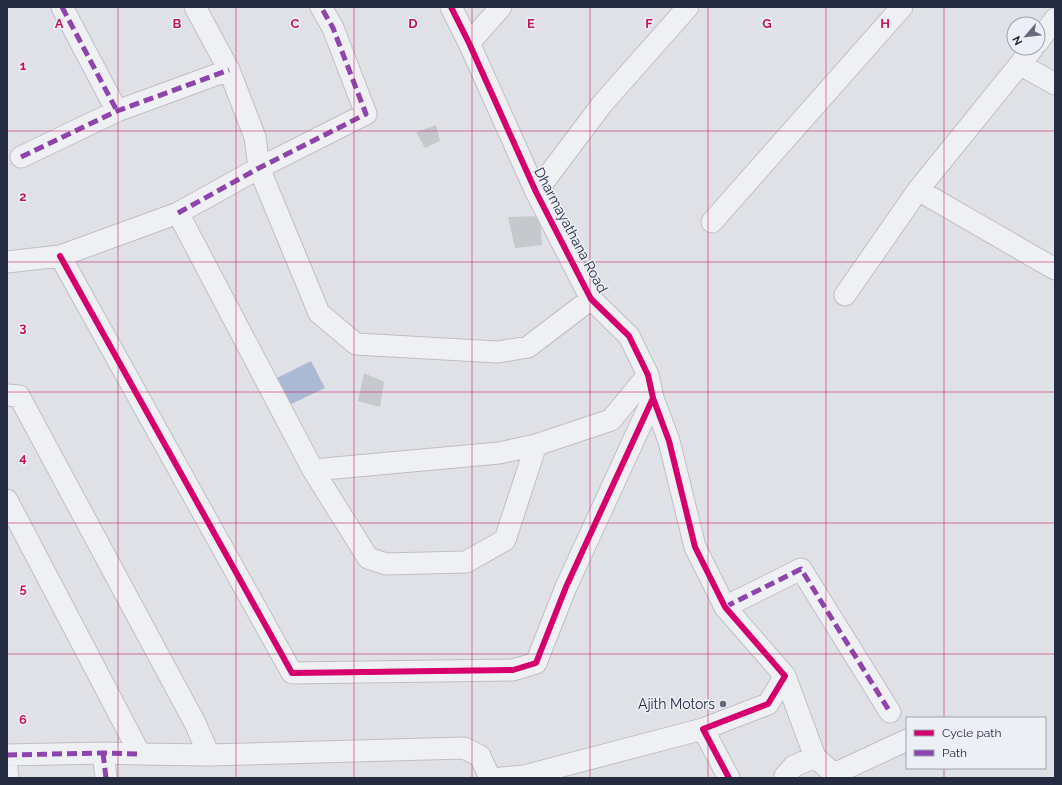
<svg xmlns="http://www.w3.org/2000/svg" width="1062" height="785" viewBox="0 0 1062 785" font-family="Raleway,sans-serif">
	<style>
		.water { fill: #abb9d4 }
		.building { fill: #c6c8cd }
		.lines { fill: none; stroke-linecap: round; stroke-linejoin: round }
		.street-casing { stroke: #bebfc4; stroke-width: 23 }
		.street { stroke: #eff0f3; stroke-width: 21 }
		.quiet { stroke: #8e44ad; stroke-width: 5; stroke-dasharray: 10 5; stroke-linecap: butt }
		.cycleway-casing { stroke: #edeff6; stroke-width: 8 }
		.cycleway { stroke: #d6006c; stroke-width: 6 }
		.grid { fill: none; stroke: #c2185b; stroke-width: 1; stroke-opacity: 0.55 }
		.poi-dot { fill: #666b7b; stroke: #edeff6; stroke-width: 1.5 }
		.labels { text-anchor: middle; stroke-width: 3; stroke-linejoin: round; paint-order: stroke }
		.street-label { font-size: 14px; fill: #252c41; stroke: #edeff6 }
		.poi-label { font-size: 14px; fill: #252c41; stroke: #edeff6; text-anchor: end }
		.grid-label { font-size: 13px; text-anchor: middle; font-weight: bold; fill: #c2185b; stroke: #edeff6; stroke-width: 3; stroke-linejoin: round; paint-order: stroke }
	</style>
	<rect width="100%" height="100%" fill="#e0e1e6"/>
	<path class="water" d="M311,361L325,388L285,407L271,381Z"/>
	<path class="building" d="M436,125L440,141L425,148L416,132Z
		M540,216L542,245L515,248L508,217Z
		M364,373L384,382L380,407L358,401Z"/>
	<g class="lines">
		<defs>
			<path id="street" d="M62,7L117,111
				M195,7L229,70L255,137L259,168L319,313L356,344L498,352L528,347L591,299
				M451,7L469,43L536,192L591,299L629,336L648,375L653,398L669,441L695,547L725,607L785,676L768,704L703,729L729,778
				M1038,42L1055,19
				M469,43L501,7
				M1021,65L1055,84
				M21,157L117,111L229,70
				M918,190L1055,269
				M536,192L603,103L688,7
				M178,213L259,168L366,114L333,28L321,7
				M712,222L902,7
				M60,256L292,673L513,670L536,663L566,587L653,398
				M7,262L60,256L178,213L313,470L368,558L386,564L466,562L505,540L536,445
				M845,295L918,190L1033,48
				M7,395L19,396L195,723L209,755
				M313,470L499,453L536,445L611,420L648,375
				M7,500L140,754L209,755L464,748L480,756L490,778
				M725,607L801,569L890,712
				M785,676L815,757L834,774L907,740
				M103,753L106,778
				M7,755L103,753L140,754
				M7,769L8,778
				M501,778L524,776L703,729
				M786,778L785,776L794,766L815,757"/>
		</defs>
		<use href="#street" class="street-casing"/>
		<use href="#street" class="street"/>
		<path class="quiet" d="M62,7L117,111
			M21,157L117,111L229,70
			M178,213L259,168L366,114L333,28L321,7
			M725,607L801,569L890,712
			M103,753L106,778
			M7,755L103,753L140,754"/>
		<defs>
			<path id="cycleway" d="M451,7L469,43L536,192L591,299L629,336L648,375L653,398L669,441L695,547L725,607L785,676L768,704L703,729L729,778
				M60,256L292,673L513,670L536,663L566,587L653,398"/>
		</defs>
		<use href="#cycleway" class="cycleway-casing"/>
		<use href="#cycleway" class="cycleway"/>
	</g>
	<path class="grid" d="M118,7V778M236,7V778M354,7V778M472,7V778M590,7V778M708,7V778M826,7V778M944,7V718M7,131H1055M7,262H1055M7,392H1055M7,523H1055M7,654H1055M944,768V778"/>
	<circle class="poi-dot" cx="723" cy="704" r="4"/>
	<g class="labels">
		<g class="street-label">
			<text transform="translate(571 230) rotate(62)" y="5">Dharmayathana Road</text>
		</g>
		<g class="poi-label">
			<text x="715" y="709">Ajith Motors</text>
		</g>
	</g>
	<g class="grid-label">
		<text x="59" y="28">A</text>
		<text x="177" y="28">B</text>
		<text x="295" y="28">C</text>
		<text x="413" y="28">D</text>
		<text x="531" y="28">E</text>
		<text x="649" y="28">F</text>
		<text x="767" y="28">G</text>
		<text x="885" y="28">H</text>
		<text x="23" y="70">1</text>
		<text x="23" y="201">2</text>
		<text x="23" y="332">3</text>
		<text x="23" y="462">4</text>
		<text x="23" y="593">5</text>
		<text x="23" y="724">6</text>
	</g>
	<rect width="1062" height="785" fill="none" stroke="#252c41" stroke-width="16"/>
	<rect x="906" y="717" width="140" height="52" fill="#edeff6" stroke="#9da1ae"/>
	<rect x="914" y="730" width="20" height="6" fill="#d6006c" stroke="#9da1ae"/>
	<text x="942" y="737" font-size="12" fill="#252c41">Cycle path</text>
	<rect x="914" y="750" width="20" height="6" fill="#8e44ad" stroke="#9da1ae"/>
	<text x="942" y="757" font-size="12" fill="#252c41">Path</text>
	<g transform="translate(1026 36) rotate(242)"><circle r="19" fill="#edeff6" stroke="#9da1ae"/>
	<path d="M0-3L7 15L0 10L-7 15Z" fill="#666b7b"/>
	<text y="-6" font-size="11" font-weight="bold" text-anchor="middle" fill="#252c41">N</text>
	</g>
</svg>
